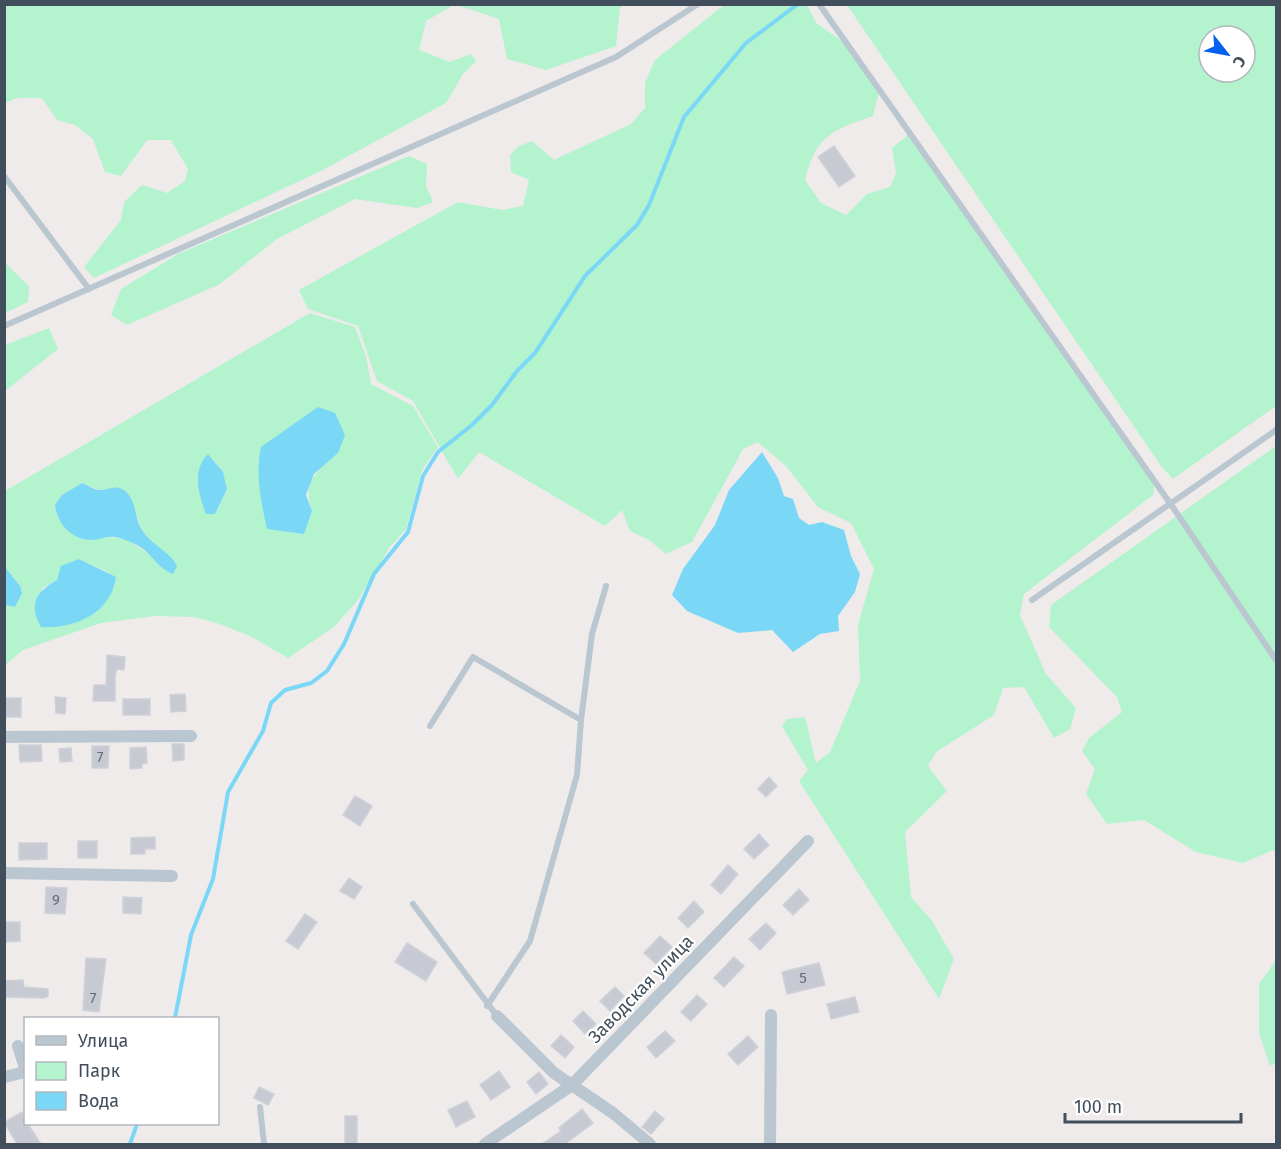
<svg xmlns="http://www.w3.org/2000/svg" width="1281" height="1149" viewBox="0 0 1281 1149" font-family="'Fira Sans',sans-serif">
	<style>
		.green { fill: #b3f3ce; fill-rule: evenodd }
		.water { fill: #7bd7f6 }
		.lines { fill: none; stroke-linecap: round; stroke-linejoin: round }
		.stream { stroke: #7bd7f6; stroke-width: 4 }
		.building { fill: #c7cad3; stroke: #cfd1d9; stroke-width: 1.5 }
		.lane { stroke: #bac6d0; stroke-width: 6 }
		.street { stroke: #bac6d0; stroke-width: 12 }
		.labels { text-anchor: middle; stroke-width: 4.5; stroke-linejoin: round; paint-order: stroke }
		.number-label { font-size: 15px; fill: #636d79 }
		.street-label { font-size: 18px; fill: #424e5b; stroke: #fff }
	</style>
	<rect width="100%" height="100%" fill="#efebeb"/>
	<path class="green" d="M5,4L454,5L426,21L419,50L450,62L471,54L476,61L463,74L446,103L323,170L94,278L84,267L121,220L124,202L142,185L167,193L185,181L188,169L171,140H147L121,176L105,172L93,139L75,125L57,120L42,98H17L5,103Z
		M457,5L624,4V5L620,8L616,46L546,70L507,59L499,19Z
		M724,5H807L816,23L854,49L880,88L873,116C833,130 816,135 805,180L821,203L846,215L867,194L890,187L896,173L892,148L912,132L1155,479L1153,495L1024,594L1020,615L1046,674L1076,708L1070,729L1054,738L1024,687L1003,688L994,715L936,752L928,766L947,791L905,832L911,897L932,921L954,959L939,999L799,781L808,770L782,726L787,719L805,717L816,763L830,752L860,681L858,625L874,569L851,523L818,507L786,466L758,442L743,449L692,542L666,554L649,540L630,531L622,510L605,526L479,452L458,479L413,401L377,381L358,326L308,309L299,290L458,202L502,210L523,206L529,180L511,172L510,155L519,146L532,141L554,160L631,124L645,108V83L655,60Z
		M847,5H1276V406L1173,479L1161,466ZM1209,36H1245V72H1209Z
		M409,156L427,164L426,186L433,202L417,208L355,199L277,239L220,284L127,325L111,315L121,289L178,254Z
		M4,262L29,286L28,302L5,313Z
		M310,313L355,327L366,356L371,384L413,406L438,447L422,470L406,529L390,547L358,600L334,627L288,658L250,636L217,623L194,617L155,616L101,623L23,650L5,665V605L15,607L20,586L5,567V491ZM338,453C316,472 302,481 312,511L257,463ZM212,458L223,472L227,489L215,514L197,480ZM82,483L99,490L120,488L125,491L130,496L142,531L158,549L174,560L166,571C154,559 142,546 125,540C100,531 87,551 65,526C58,519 56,515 55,505L62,495ZM79,559L108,572L115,584C105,608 91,619 66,625L41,589L57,580Z
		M49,328L58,349L5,391V345Z
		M1276,446V852L1273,850L1243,863L1196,852L1144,820L1107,824L1086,794L1095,769L1082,751L1089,738L1122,712L1117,697L1049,627L1051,605Z
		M1276,960V1063L1270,1066L1259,1033V984Z"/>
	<path class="water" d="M318,407L335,413L345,435L338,453L314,474L306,495L312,511L304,534L267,529C261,501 255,475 261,447Z
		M762,452L778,478L784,496L793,499L799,518L809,525L822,522L844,530L851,556L860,574L855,592L838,616L839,631L820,634L793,652L772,630L738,633L687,611L672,595L683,569L715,525L729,490Z
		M208,454L223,472L227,489L215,514H206C199,495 191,471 208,454Z
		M82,483C88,485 94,490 99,490C107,491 114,485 122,489C137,497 134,518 142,530C151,545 171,552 177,566L173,574C158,569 151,552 137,545C130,542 122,538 115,537C107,536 100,540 92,540C72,540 57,524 55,505L62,495Z
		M79,559L116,577C111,614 74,629 41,627C28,604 36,592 57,580L61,566Z
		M5,567L20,586L22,593L15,607L5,605Z"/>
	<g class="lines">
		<path class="stream" d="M175,1018L191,935L213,879L228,792L263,731L271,703L285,690L311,683L327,671L344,644L374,574L408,532L423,476L438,452L472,425L492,405L517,371L535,353L585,276L637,225L649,205L684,117L746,43L798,4
			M130,1144L137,1124"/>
	</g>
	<path class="building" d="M834,146L855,176L839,187L818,157Z
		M107,655L125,657L124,670L117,669L115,675V701H93L94,685H106Z
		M185,694L186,711L171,712L170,695Z
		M55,697L66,698L65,714L56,713Z
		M5,698H21V717H6Z
		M123,699H150V715H123Z
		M172,744H184V760L173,761Z
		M19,745H41L42,761L20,762Z
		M92,746H109L108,768H92Z
		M146,747L147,763L142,764V768L130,769V748Z
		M71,748L72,761L60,762L59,749Z
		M769,777L777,786L766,797L758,789Z
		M355,796L372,806L360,826L343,815Z
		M759,834L769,845L754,859L744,849Z
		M155,837V849H145V854H131V838Z
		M78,841H97V858H78Z
		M19,843H47V859L19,860Z
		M728,865L738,874L721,894L711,885Z
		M349,878L362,887L354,899L340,891Z
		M46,887L67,888L65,914L45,913Z
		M799,889L809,900L793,915L783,905Z
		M123,897L142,898L141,914L123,913Z
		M694,901L704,912L688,928L678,918Z
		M305,914L317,922L298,949L286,941Z
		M4,922H20V941L4,942Z
		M766,923L776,933L760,950L749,939Z
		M660,936L672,947L656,964L644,953Z
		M407,943L437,962L426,981L395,962Z
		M734,957L744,966L724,987L714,978Z
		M86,958L106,959L99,1012L83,1010Z
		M819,963L825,985L787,994L782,972Z
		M23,980L24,987L48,989V996L44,998L4,997V981Z
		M615,987L624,996L610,1011L600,1001Z
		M697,995L707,1004L691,1021L681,1012Z
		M855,997L859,1012L831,1019L827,1004Z
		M583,1011L596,1024L585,1034L573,1021Z
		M665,1031L675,1041L656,1058L647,1047Z
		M561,1035L574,1047L565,1058L551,1046Z
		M748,1036L758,1047L738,1065L728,1054Z
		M499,1071L510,1087L491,1100L480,1085Z
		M539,1072L548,1084L536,1094L527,1082Z
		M259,1087L274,1094L268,1105L254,1098Z
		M467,1101L475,1117L456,1127L448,1110Z
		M582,1109L593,1123L565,1144H542L561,1131L559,1128Z
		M655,1111L664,1119L651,1134L642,1127Z
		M22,1112L26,1124H28L41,1144H17L4,1122Z
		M345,1116H357V1144H345Z"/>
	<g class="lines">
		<path class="lane" d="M819,4L1172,506L1276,660
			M4,176L89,289
			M4,326L616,57L698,4
			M1032,600L1276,430
			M430,726L473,657L581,720
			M413,904L497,1016
			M487,1006L530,941L577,775L581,720L592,634L606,586
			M260,1107L264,1144"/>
		<path class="street" d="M4,737L191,736
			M4,873L172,876
			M497,1016L554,1073L613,1113L650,1144
			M18,1046L26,1071
			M4,1077L26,1072
			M485,1144L572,1085L808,841
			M770,1144L771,1015"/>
	</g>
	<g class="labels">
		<g class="number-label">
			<text x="100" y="762">7</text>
			<text x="56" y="905">9</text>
			<text x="803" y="983">5</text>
			<text x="93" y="1003">7</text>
		</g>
		<g class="street-label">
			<text transform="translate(641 989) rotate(-46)" y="6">Заводская улица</text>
		</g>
	</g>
	<rect width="1281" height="1149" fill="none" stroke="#424e5b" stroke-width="12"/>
	<rect x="24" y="1017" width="195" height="108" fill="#ffffff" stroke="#b3b8bd" stroke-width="1.5"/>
	<rect x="36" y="1036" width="30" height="9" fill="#bac6d0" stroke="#b3b8bd" stroke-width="1.5"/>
	<text x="78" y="1047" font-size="18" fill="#424e5b">Улица</text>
	<rect x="36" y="1062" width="30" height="18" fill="#b3f3ce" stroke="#b3b8bd" stroke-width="1.5"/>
	<text x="78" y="1077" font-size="18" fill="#424e5b">Парк</text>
	<rect x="36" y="1092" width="30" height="18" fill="#7bd7f6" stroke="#b3b8bd" stroke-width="1.5"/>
	<text x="78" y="1107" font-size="18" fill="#424e5b">Вода</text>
	<g transform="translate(1227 54) rotate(121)"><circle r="28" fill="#ffffff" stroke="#b3b8bd" stroke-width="1.5"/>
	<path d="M0-4.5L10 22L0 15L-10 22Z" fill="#0461f0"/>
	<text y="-9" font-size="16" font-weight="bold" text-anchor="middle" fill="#424e5b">С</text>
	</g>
	<path d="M1065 1113v9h176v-9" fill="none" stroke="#424e5b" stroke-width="3"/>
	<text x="1074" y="1113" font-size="18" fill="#424e5b" stroke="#ffffff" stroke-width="4.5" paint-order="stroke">100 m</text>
</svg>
